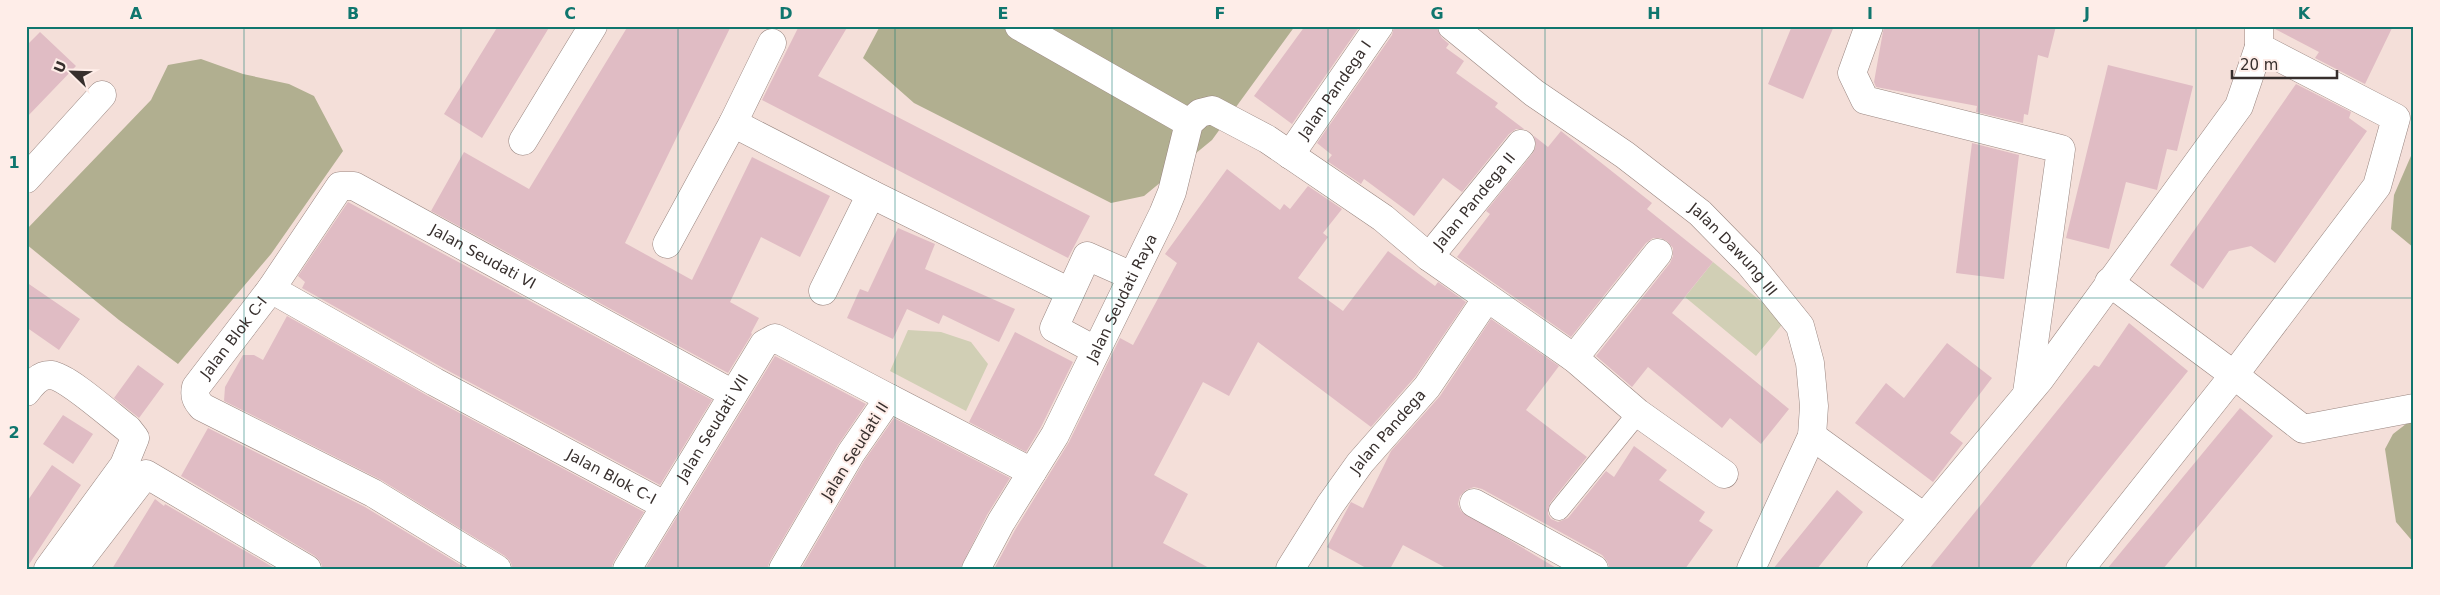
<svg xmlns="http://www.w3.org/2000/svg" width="2440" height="595" viewBox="0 0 2440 595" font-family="'DejaVu Sans',sans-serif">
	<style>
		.green { fill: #d1cfb5 }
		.forest { fill: #b1af90 }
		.building { fill: #e0bcc4 }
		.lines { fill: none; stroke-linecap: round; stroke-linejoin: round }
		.lane-casing { stroke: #998680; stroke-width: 21 }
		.street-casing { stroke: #998680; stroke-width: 29 }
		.lane { stroke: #fff; stroke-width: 20 }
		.street { stroke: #fff; stroke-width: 28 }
		.grid { fill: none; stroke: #0f766e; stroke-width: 1; stroke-opacity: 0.55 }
		.labels { text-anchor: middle; stroke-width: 4; stroke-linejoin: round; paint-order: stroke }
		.street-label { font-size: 15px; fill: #372f2d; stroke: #feede8 }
		.neatline { fill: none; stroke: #0f766e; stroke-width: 2 }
		.grid-label { font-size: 16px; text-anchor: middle; font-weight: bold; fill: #0f766e }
	</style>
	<rect width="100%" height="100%" fill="#f4dfd9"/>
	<path class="green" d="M1713,262L1785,321L1756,356L1685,297Z
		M908,330L941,332L971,342L988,364L966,411L890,371Z"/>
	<path class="forest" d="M880,26H1295L1212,140L1144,196L1111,203L914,103L863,58Z
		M201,59L243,74L289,84L314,96L343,151L271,254L178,364L119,320L26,244V230L151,100L168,65Z
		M2414,149V248L2391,229L2394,195Z
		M2414,420V543L2396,522L2385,449L2393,434L2406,424Z"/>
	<path class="building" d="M498,26H550L482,138L444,114Z
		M628,26H731L625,243L692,280L752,157L830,196L800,257L761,237L730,302L759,318L751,333L752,334L728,373L431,211L464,152L529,189Z
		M799,26H848L818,76L1090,216L1068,258L762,100Z
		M1305,26H1360L1292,124L1254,96Z
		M1394,26L1437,28L1442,38L1449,44L1446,48L1464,61L1456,73L1498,103L1495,107L1524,129H1516L1509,134L1462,192L1443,178L1414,216L1364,179L1361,184L1327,161L1332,155L1317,143L1392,35Z
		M1792,26H1834L1803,99L1768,84Z
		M1884,26H2056L2048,58L2038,55L2028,115L2024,114L2023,123L1976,112L1977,106L1876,87L1874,82Z
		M2275,26H2393L2365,84L2315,58L2319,52L2275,29Z
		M40,32L76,66L26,118V46Z
		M2108,65L2193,86L2177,151L2167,149L2157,190L2126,182L2109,249L2066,238Z
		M2296,84L2351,112L2349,118L2367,131L2275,263L2251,246L2229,251L2203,289L2170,265Z
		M1561,131L1652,203L1647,209L1713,262L1672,313L1789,409L1761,444L1730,418L1722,428L1648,367L1632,387L1596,356L1670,263L1673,256V248L1667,241L1660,238H1653L1646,243L1571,337L1457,257L1490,214L1486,211L1533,153L1536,146L1534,136L1548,147Z
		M1972,143L2019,155L2004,279L1956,273Z
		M1227,169L1280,210L1284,204L1290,209L1308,186L1342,209L1323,233L1328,237L1298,278L1343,311L1388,251L1435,286L1438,282L1466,302L1415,377L1371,427L1258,342L1229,396L1203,382L1154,475L1188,494L1163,543L1211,569H994L1015,530L1069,442L1120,338L1133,345L1177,263L1165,254Z
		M348,202L712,400L660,485L443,368L302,288L305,282L298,276Z
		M898,228L935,244L925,269L1015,309L999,342L943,315L939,324L907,309L893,339L847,318L860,289L868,292Z
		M26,282L80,319L59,350L26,327Z
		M287,316L428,396L644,512L614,561L611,569H513L510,561L505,556L381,480L224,401L225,387L243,355H254L263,360Z
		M1491,319L1559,366L1526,410L1587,457L1550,503L1548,514L1551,519L1558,522L1568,518L1606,471L1614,477L1634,446L1667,470L1659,480L1705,512L1699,521L1713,530L1685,569H1610L1607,561L1602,555L1482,489L1474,487L1466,490L1460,496L1458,504L1461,511L1558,569H1448L1403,545L1390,569H1368L1327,547L1351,502L1363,508L1391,451L1440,396Z
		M2129,323L2188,371L2029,569H1929L2094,365L2099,367Z
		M1015,332L1073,362L1041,427L1026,452L969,422Z
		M1947,343L1992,378L1950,433L1963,443L1933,482L1855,423L1886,383L1904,398Z
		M775,356L866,404L838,445L770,561L767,569H645Z
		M138,365L164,384L139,418L114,398Z
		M2240,408L2273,436L2163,569H2107Z
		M63,415L93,434L73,464L43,444Z
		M894,418L1010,478L987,515L960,569H801L864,461Z
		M208,428L365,507L467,569H323L320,561L315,556L181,476Z
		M52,465L81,485L26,569V503Z
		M1837,490L1863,512L1817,569H1773Z
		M155,499L164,506L165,504L276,569H112Z"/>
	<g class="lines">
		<defs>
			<path id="lane" d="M1559,510L1638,413"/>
			<g id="street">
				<path d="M1019,26L1189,123"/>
				<path id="s1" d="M1452,26L1534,93L1625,155L1700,213L1749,263L1800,326L1810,363L1814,406L1812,436L1751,569"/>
				<path d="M1869,26L1852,73L1865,100L2061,149L2027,393"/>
				<path d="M2259,47L2396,118L2377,186L2234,375L2303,429L2414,408"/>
				<path d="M733,123L871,194L1070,292"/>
				<path d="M523,141L593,26"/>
				<path id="s2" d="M1290,155L1379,26"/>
				<path d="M26,179L102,95"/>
				<path d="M667,244L733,123L772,43"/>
				<path id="s3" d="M1429,257L1521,144"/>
				<path id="s4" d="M271,289L340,186H354L733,394"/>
				<path d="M823,291L871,194"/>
				<path d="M1095,350L1054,328L1087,256L1132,276"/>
				<path d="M1574,358L1658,253"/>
				<path d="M26,392C32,384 40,374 51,375C68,377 112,417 128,429L135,438L124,465L48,569"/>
				<path d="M889,398L1032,472"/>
				<path d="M1812,436L1924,517"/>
				<path d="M1474,503L1594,569"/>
				<path d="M73,569L146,474L307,569"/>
				<path id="s5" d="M497,569L373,493L202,407C196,400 194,396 196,387L271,289L435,382L666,506"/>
				<path id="s6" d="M627,569L764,344L775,338L889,398L851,453L783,569"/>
				<path id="s7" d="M976,569L1001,522L1055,435L1163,214L1172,192L1189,123L1200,113L1212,110L1267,139L1383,218L1429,257L1574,358L1638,413L1724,474"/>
				<path id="s8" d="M1290,569L1330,505L1360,463L1427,387L1487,298"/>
				<path d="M1881,569L2040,379L2239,106L2259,47V26"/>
				<path d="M2080,569L2234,375L2109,282"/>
			</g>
		</defs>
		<use href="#lane" class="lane-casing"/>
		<use href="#street" class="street-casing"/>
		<use href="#lane" class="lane"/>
		<use href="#street" class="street"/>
	</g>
	<path class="grid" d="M244,26V569M461,26V569M678,26V569M895,26V569M1112,26V569M1328,26V569M1545,26V569M1762,26V569M1979,26V569M2196,26V569M26,298H2414"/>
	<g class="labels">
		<g class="street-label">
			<text dy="5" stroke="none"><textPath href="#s2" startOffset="79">Jalan Pandega I</textPath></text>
			<text dy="5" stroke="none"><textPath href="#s3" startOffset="72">Jalan Pandega II</textPath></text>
			<text dy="5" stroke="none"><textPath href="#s1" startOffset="360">Jalan Dawung III</textPath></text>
			<text dy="5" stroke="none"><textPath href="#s4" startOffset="285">Jalan Seudati VI</textPath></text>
			<text dy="5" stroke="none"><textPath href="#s7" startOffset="308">Jalan Seudati Raya</textPath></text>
			<text dy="5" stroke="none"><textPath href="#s5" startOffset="421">Jalan Blok C-I</textPath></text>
			<text dy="5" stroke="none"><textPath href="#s6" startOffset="165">Jalan Seudati VII</textPath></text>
			<text dy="5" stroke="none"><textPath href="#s8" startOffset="169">Jalan Pandega</textPath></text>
			<text transform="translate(855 451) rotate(-58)" y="5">Jalan Seudati II</text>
			<text dy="5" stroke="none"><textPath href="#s5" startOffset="871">Jalan Blok C-I</textPath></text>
		</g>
	</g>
	<rect width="2440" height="595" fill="none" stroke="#feede8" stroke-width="55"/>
	<g transform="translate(72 72) rotate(293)" stroke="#feede8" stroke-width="4" paint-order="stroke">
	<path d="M0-4L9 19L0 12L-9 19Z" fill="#372f2d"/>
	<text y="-8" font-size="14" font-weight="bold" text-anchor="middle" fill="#372f2d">U</text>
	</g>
	<path d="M2232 70v8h105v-8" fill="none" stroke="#372f2d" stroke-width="2.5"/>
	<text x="2240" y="70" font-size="15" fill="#372f2d" stroke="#feede8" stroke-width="4" paint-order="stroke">20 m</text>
	<rect x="28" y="28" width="2384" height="540" class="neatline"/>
	<g class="grid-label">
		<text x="136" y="19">A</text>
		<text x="353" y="19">B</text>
		<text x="570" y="19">C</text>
		<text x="786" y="19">D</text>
		<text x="1003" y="19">E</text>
		<text x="1220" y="19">F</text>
		<text x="1437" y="19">G</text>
		<text x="1654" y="19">H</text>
		<text x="1870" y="19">I</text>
		<text x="2087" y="19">J</text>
		<text x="2304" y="19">K</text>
		<text x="14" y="168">1</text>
		<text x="14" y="438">2</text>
	</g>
</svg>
